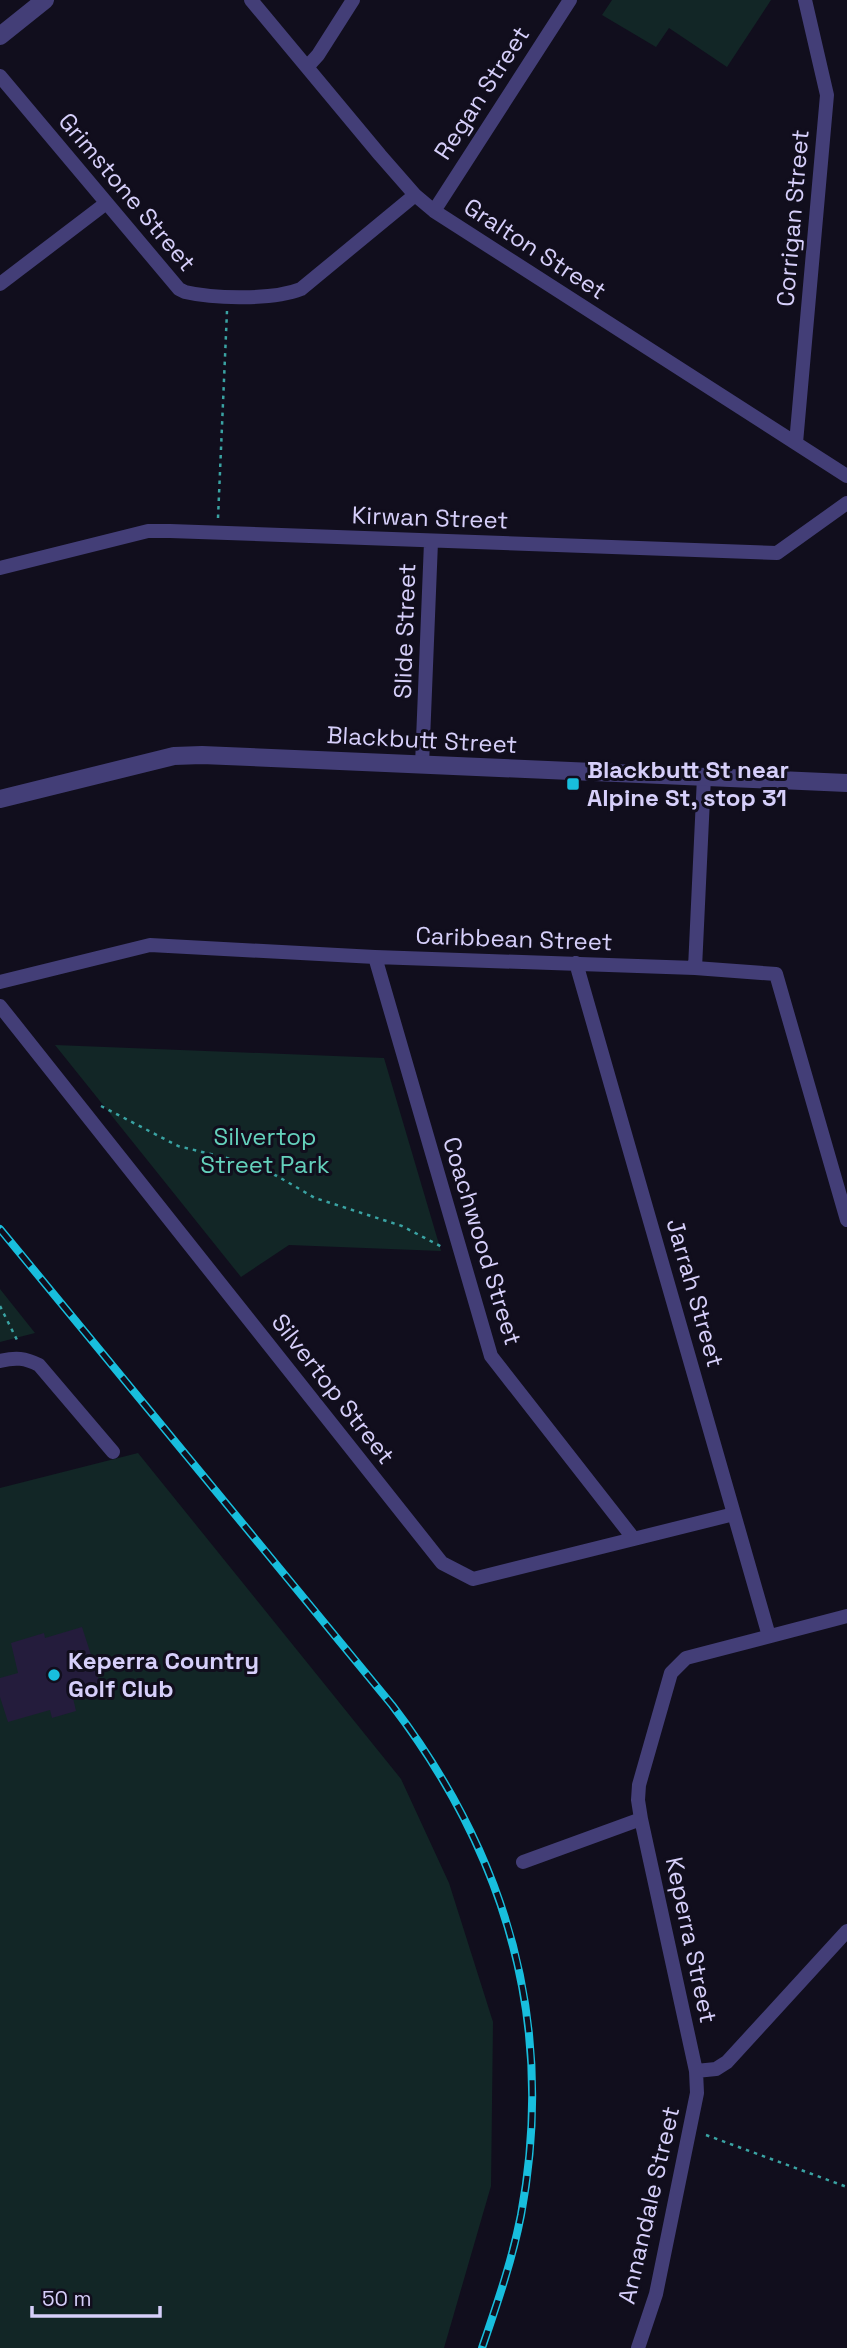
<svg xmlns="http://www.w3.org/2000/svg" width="847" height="2348" viewBox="0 0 847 2348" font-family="'Space Grotesk',sans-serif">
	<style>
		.green { fill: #122626 }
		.building { fill: #241c3c }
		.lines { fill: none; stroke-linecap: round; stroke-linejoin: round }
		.path { stroke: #3aa3a3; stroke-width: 2.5; stroke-dasharray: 3.5 5; stroke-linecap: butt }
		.minor { stroke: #433e77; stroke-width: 14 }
		.tertiary { stroke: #433e77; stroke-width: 18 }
		.rail-casing { stroke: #18bedd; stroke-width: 8 }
		.rail { stroke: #110e1d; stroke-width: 5; stroke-dasharray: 16; stroke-linecap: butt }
		.poi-dot { fill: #18bedd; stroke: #110e1d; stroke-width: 2.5 }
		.labels { text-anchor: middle; stroke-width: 6; stroke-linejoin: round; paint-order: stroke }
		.street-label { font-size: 24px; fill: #d6cffa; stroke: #110e1d }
		.poi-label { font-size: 24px; font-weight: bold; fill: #d6cffa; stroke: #110e1d; text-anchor: start }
		.park-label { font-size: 24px; fill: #64d1bc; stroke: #110e1d }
	</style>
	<rect width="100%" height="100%" fill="#110e1d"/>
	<path class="green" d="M612,0H771L727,67L669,28L656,47L602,15Z
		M55,1045L384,1058L441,1251L289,1245L241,1277Z
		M0,1289L35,1333L0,1342Z
		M138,1453L401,1779L449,1883L493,2022L491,2186L444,2348H0V1488Z"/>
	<path class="building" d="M82,1627L102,1689L73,1698L76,1711L52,1718L50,1710L8,1722L0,1697V1678L18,1673L11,1643L44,1633L45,1638Z"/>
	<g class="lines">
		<path class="path" d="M218,518L227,311
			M101,1106L178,1146L243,1162L277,1176L315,1198L402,1226L442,1247
			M0,1306L19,1344
			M706,2135L847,2187"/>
		<path class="minor" d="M251,0L380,155L415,195L434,211L847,476
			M308,66L318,55L353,0
			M0,76L179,289L185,292C215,299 273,300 301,289L415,195
			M434,211L570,0
			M0,284L105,204
			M796,443L827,95L805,0
			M0,568L148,531H170L777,553L847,503
			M422,765L431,542
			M375,957L491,1356L634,1539
			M576,963L769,1636
			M695,968L704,777
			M0,982L150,945L375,957L695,968L776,974L847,1220
			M0,1006L442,1563L473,1579L734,1514
			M0,1361C16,1357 25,1358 39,1365L113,1452
			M523,1862L641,1819
			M696,2071L716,2069L727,2062L847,1931
			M638,2348L656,2294L697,2093L696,2071L641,1819L638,1800L639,1785L671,1673L686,1658L847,1616"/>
		<path class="tertiary" d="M0,36L45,0
			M0,799L174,756L202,755L847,783"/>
		<defs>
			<path id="rail" d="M0,1229L392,1705C508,1857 556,2026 521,2215C512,2261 497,2304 482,2348"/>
		</defs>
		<use href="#rail" class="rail-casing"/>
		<use href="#rail" class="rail"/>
	</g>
	<g class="poi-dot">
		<rect x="566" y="777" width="14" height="14" rx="3.5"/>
		<circle cx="54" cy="1675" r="7"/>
	</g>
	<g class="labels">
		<g class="street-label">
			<text transform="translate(482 93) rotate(-57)" y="8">Regan Street</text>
			<text transform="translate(127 192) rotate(50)" y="8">Grimstone Street</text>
			<text transform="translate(793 218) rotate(-85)" y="8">Corrigan Street</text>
			<text transform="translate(535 249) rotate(33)" y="8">Gralton Street</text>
			<text transform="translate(430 518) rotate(2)" y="8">Kirwan Street</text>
			<text transform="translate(405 631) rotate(-88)" y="8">Slide Street</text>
			<text transform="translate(422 740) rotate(3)" y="8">Blackbutt Street</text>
			<text transform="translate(514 939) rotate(2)" y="8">Caribbean Street</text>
			<text transform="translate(482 1241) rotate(73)" y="8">Coachwood Street</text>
			<text transform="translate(695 1293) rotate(74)" y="8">Jarrah Street</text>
			<text transform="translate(333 1389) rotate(52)" y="8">Silvertop Street</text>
			<text transform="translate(691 1940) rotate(78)" y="8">Keperra Street</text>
			<text transform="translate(649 2205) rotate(-77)" y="8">Annandale Street</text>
		</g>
		<g class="poi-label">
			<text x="587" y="778">Blackbutt St near<tspan x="587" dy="28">Alpine St, stop 31</tspan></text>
			<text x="68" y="1669">Keperra Country<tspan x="68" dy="28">Golf Club</tspan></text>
		</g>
		<g class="park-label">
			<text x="265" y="1145">Silvertop<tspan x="265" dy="28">Street Park</tspan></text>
		</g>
	</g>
	<path d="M32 2306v10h128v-10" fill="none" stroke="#d6cffa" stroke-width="3.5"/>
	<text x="42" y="2306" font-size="21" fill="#d6cffa" stroke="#110e1d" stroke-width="5" paint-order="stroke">50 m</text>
</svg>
